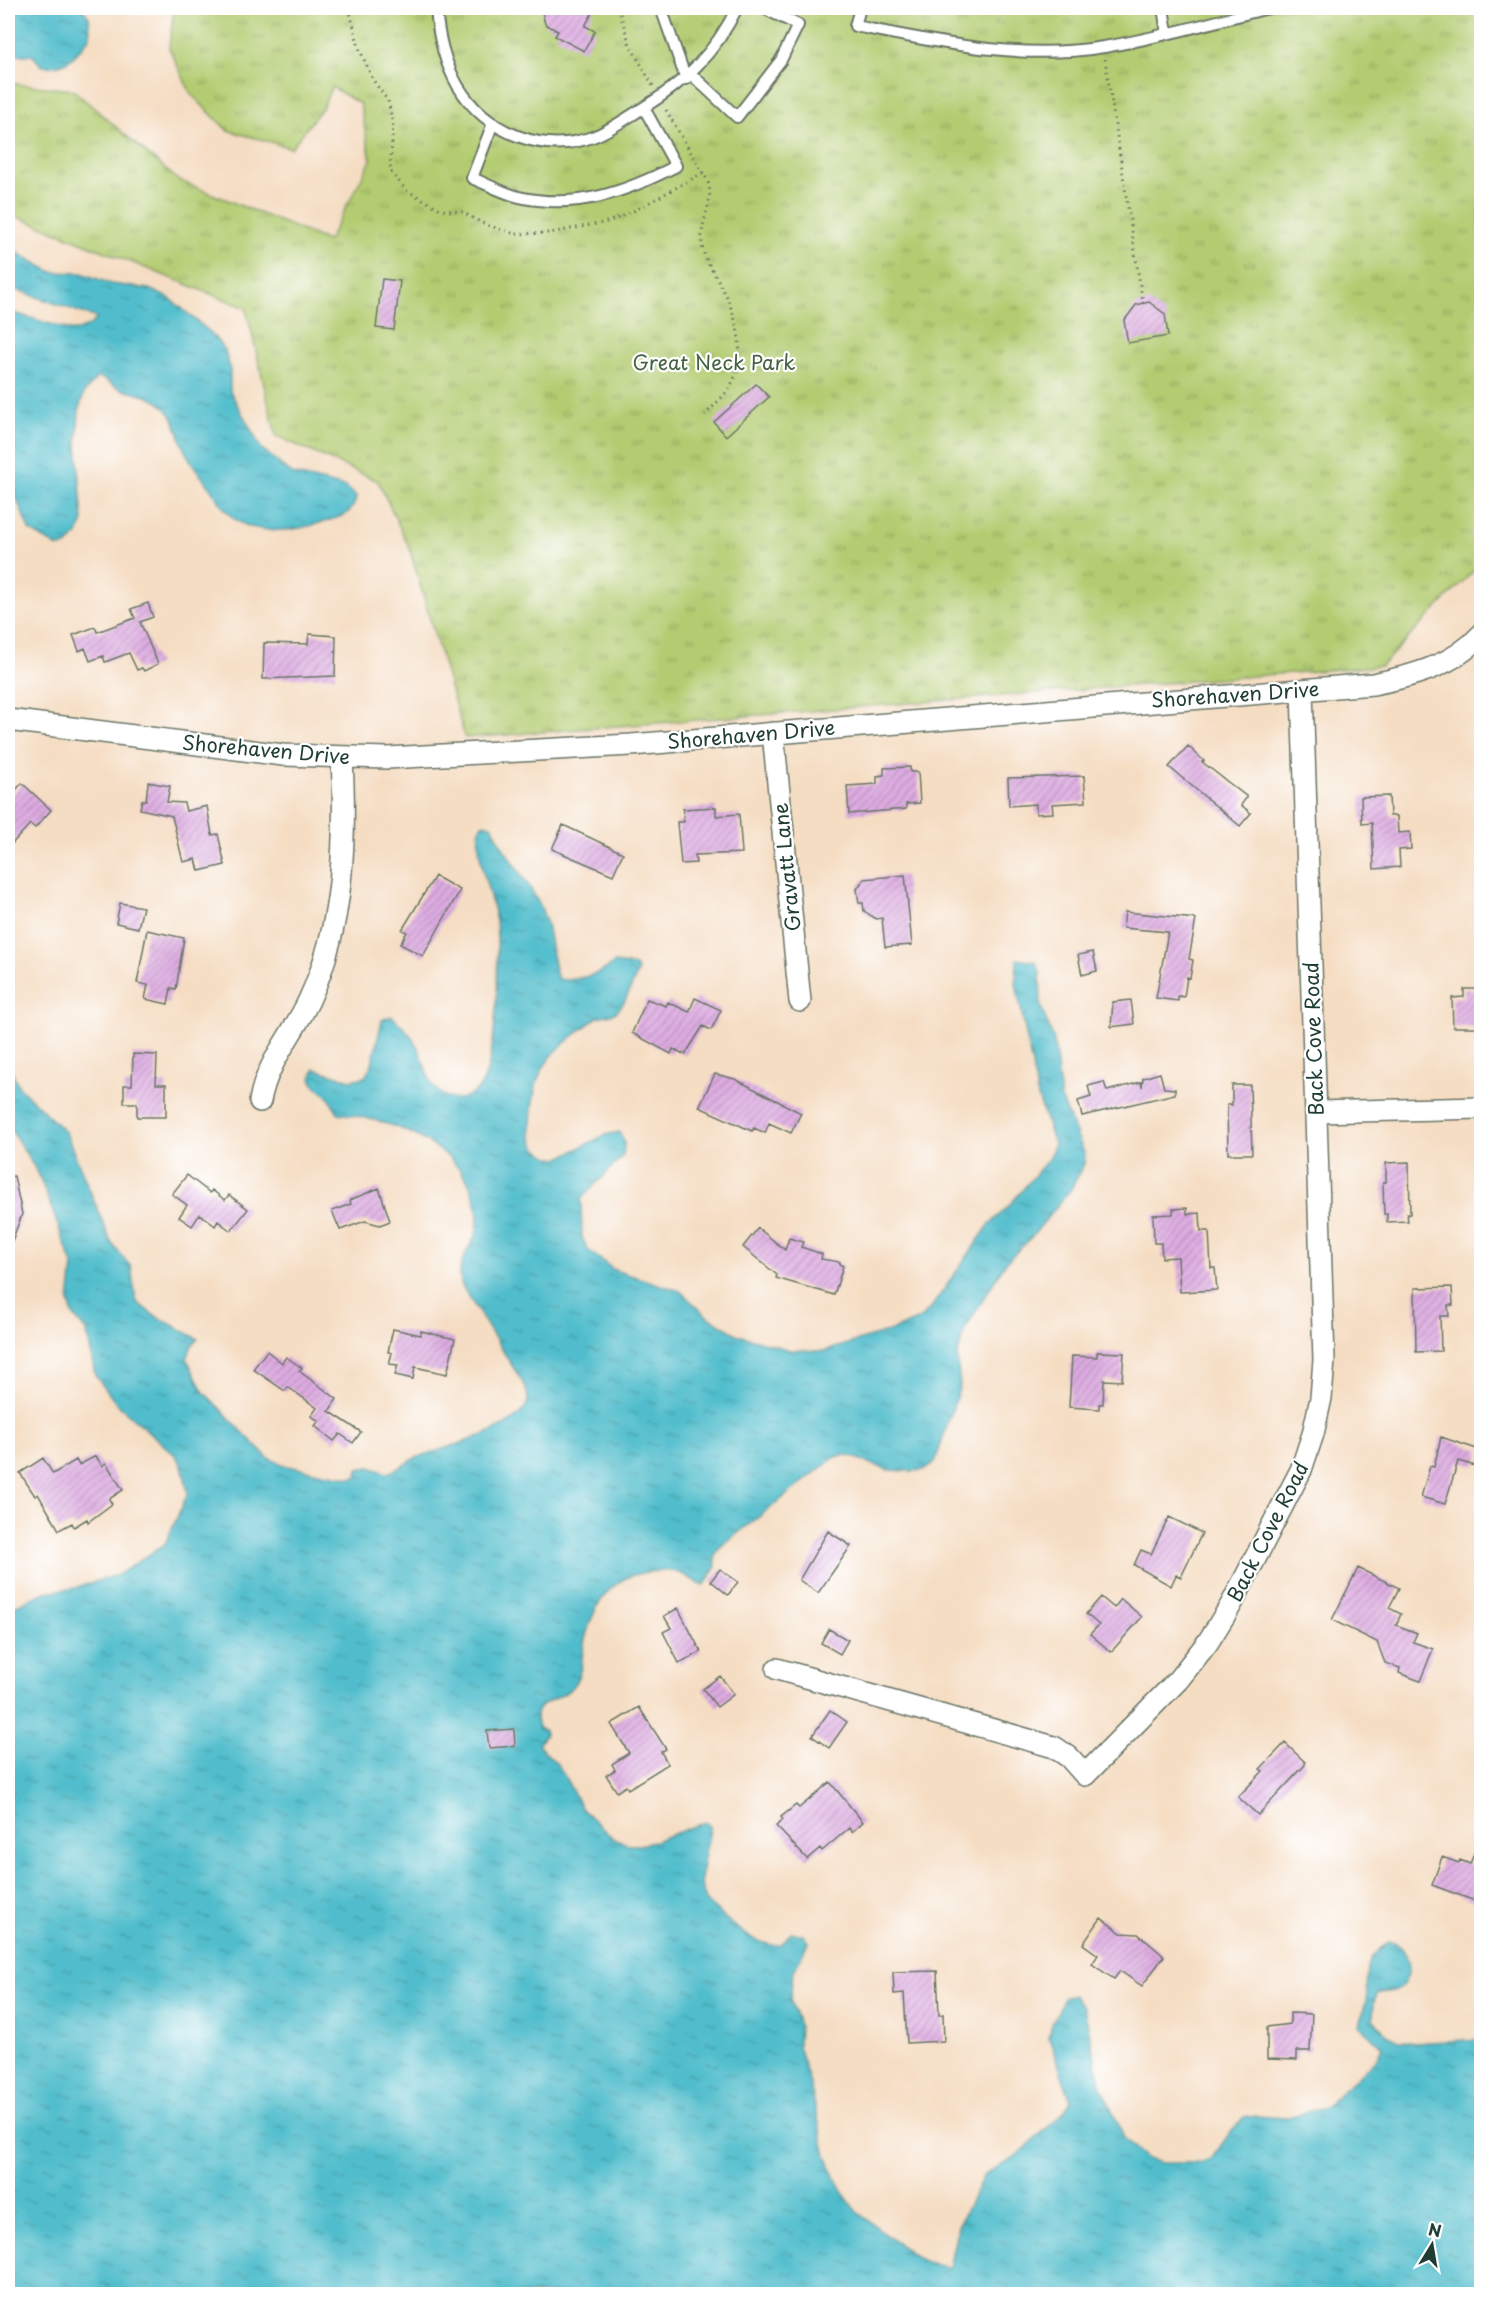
<svg xmlns="http://www.w3.org/2000/svg" width="1489" height="2302" viewBox="0 0 1489 2302" font-family="'Playpen Sans',sans-serif">
	<style>
		.park { fill: url(#park-tufts); stroke: #698452; stroke-width: 1.5 }
		.water { fill: url(#water-ripples); stroke: #387d80; stroke-width: 1.5 }
		.building { fill: url(#building-hatch) }
		.lines { fill: none; stroke-linecap: round; stroke-linejoin: round }
		.lane-casing { stroke: #6a7566; stroke-width: 14 }
		.street-casing { stroke: #6a7566; stroke-width: 24 }
		.path { stroke: #6a7566; stroke-width: 3; stroke-dasharray: 1.5 4.5; stroke-linecap: butt }
		.lane { stroke: #fff; stroke-width: 10 }
		.street { stroke: #fff; stroke-width: 21 }
		.labels { text-anchor: middle; stroke-width: 4.5; stroke-linejoin: round; paint-order: stroke }
		.park-label { font-size: 20px; fill: #446143; stroke: #fff }
		.street-label { font-size: 20px; fill: #1f3d34; stroke: #fff }
	</style>
	<defs>
		<pattern id="park-tufts" width="24" height="20" patternUnits="userSpaceOnUse" patternTransform="scale(1.5)"><rect width="24" height="20" fill="#b3cc71"/><path d="M3 7l-1-3M5 7V3M7 7l1-3M15 17l-1-3M17 17v-4M19 17l1-3" fill="none" stroke="#91a75e"/></pattern>
		<pattern id="water-ripples" width="26" height="14" patternUnits="userSpaceOnUse" patternTransform="scale(1.5)"><rect width="26" height="14" fill="#51bdcc"/><path d="M2 4q2-2 4 0t4 0M15 11q2-2 4 0t4 0" fill="none" stroke="#439ba6"/></pattern>
		<pattern id="building-hatch" width="6" height="6" patternUnits="userSpaceOnUse" patternTransform="scale(1.5)"><rect width="6" height="6" fill="#deace2"/><path d="M-1 1l2-2M0 6l6-6M5 7l2-2" fill="none" stroke="#b38db8"/></pattern>
	</defs>
	<rect width="100%" height="100%" fill="#fff"/>
	<filter id="ink" filterUnits="userSpaceOnUse"><feTurbulence type="fractalNoise" baseFrequency=".0167" numOctaves="2"/><feDisplacementMap in="SourceGraphic" scale="12" xChannelSelector="R" yChannelSelector="G"/><feConvolveMatrix kernelMatrix="1 2 1 2 8 2 1 2 1" color-interpolation-filters="sRGB"/></filter>
	<filter id="wash" filterUnits="userSpaceOnUse"><feTurbulence type="fractalNoise" baseFrequency=".008" numOctaves="4" result="noise"/><feDisplacementMap in="SourceGraphic" scale="24" xChannelSelector="R" yChannelSelector="G"/><feGaussianBlur stdDeviation="1.35" result="paint"/><feColorMatrix in="noise" values="0 0 0 0 0 0 0 0 0 0 0 0 0 0 0 0 0 1.4 0 .05"/><feComposite in="paint" operator="in"/></filter>
	<g filter="url(#wash)">
		<rect width="100%" height="100%" fill="#f5ddc3"/>
		<path class="park" d="M174,8H1481V563L1381,666L465,738L409,547L378,481L276,436L246,308L8,213V83L73,90L178,180L328,241L371,160L360,104L332,87L322,108L291,148L227,130L191,94L169,48Z"/>
		<path class="water" d="M8,8H82L89,17L90,37C73,57 70,68 42,66L32,55H8Z
			M8,248L52,272L82,273L111,284L149,289L169,298L210,332L225,350L230,368V391L261,448L292,474L345,487L356,496C355,515 337,518 323,522C296,531 252,537 230,515C223,508 217,498 211,489C202,477 192,465 185,451C178,435 177,418 163,406C149,393 133,395 117,387C109,384 106,378 97,377L84,393L79,409L77,445L83,521L78,534L66,546L58,547L29,530L14,492L12,475L14,433L8,398V311L70,330C81,331 90,327 97,318L8,287Z
			M482,824L491,825C497,832 498,841 504,849C519,873 540,897 547,925C552,943 551,961 558,979C574,982 602,974 614,963L635,966L638,971C632,984 627,1002 616,1012C611,1015 604,1015 598,1017C590,1022 583,1028 576,1034C540,1061 533,1080 531,1124C530,1146 538,1154 558,1159L605,1135L619,1132C625,1140 625,1147 622,1157L581,1199L582,1237L588,1250L614,1270L680,1291L707,1316L738,1335L790,1350L824,1351L891,1331L919,1319L931,1308L989,1225L1009,1206L1050,1157L1054,1144L1038,1097L1016,983L1017,959L1036,962L1040,971L1041,1006L1054,1041L1061,1098L1085,1155L1084,1164L1071,1189L1029,1240L1006,1262L965,1329L957,1356L960,1386L935,1462L923,1470L911,1471L888,1470L845,1454L834,1458L719,1548L715,1556L716,1566L704,1586C696,1582 688,1577 680,1573C669,1569 659,1571 648,1572C610,1576 594,1605 585,1639C581,1655 584,1668 575,1683C562,1705 525,1697 539,1729L544,1730L545,1734L538,1745L559,1766L582,1809L615,1840L631,1845H644L705,1822L710,1826V1830C706,1852 695,1882 706,1902C728,1919 751,1947 781,1945L791,1932L803,1935L808,1942L793,1973L790,1999L799,2025L798,2046L810,2084L826,2156L841,2190L856,2211L914,2256L923,2261L949,2268L958,2226L984,2175L1018,2155L1064,2112L1071,2101L1049,2038L1052,2024L1064,1998L1074,1995L1084,2008L1101,2086L1125,2139L1147,2159L1161,2163H1200L1212,2158L1232,2130L1244,2118L1256,2116L1285,2118L1325,2107L1376,2060L1382,2047L1360,2026C1362,2015 1366,2004 1367,1993C1369,1964 1362,1961 1389,1942C1407,1944 1414,1968 1404,1983C1399,1992 1386,1992 1378,1993L1374,2001L1373,2019L1386,2034L1398,2040L1415,2043L1481,2039V2294H8V1609L45,1592L75,1588L118,1575L165,1544L188,1493L182,1465L175,1455L116,1403L95,1375L87,1332L73,1315L69,1302L73,1265L38,1173L8,1125V1062L19,1087L66,1133L111,1242L131,1267L136,1301L152,1314L198,1339L192,1345L187,1359L203,1391L268,1458L287,1466L351,1478L357,1477L358,1469L370,1467L387,1473C398,1470 406,1463 416,1458C439,1448 526,1430 528,1399C528,1395 526,1389 525,1386L462,1286C453,1258 478,1245 478,1221C477,1149 396,1121 338,1113L328,1096L315,1086L311,1078L315,1069L351,1080L365,1077L372,1064L382,1020L392,1016C402,1026 412,1035 418,1048C426,1062 426,1082 439,1092C453,1103 462,1101 476,1091C499,1075 499,951 496,922C493,899 470,842 482,824Z"/>
		<g id="blocks">
			<path class="building" d="M541,8H595L585,26L595,31L584,51L555,36L558,31L545,24Z
				M382,279L400,281L394,330L376,328Z
				M1149,302L1165,314L1168,336L1128,343L1124,321L1136,305Z
				M756,384L769,397L726,436L714,422Z
				M148,603L153,617L140,622L158,664L144,671L142,668L137,670L129,653L105,662L103,656L90,661L85,648L79,651L73,635L95,627L97,632L135,618L131,609Z
				M309,634L336,636L335,676L263,679L264,643L308,644Z
				M1188,746L1204,761L1202,762L1247,797L1241,805L1251,813L1240,826L1169,767Z
				M910,767V772H918L920,803L906,804V809L849,814L847,786L877,784V776L884,775V768Z
				M1084,776L1086,802L1052,804L1053,813L1036,814V804L1009,806L1008,778Z
				M148,782L170,786L167,802L184,803L186,811L207,806L212,835L218,834L225,865L199,871L196,859L183,862L172,816L140,809L142,800L146,801Z
				M22,783L51,810L35,828L30,824L8,848V799Z
				M1389,796L1390,816H1397L1398,833L1410,832L1411,849L1399,850L1400,867L1374,869L1372,823L1362,824L1361,797Z
				M716,807V816L739,814L742,853L695,855L696,863L681,864L677,822H684L683,809Z
				M563,825L623,853L613,875L552,849Z
				M905,875L912,945L885,947L882,918L876,919L864,911L863,903H859L857,889L864,879Z
				M435,876L460,890L423,956L400,944L407,932L402,930Z
				M120,903L143,907L138,928L116,923Z
				M1125,912L1196,919L1189,959L1193,960L1190,978L1187,977L1184,997L1178,996V1001L1156,998L1168,932L1123,928Z
				M147,930L184,938L176,989L171,988L168,1004L145,999L148,985L137,983Z
				M1093,952L1097,971L1082,975L1078,955Z
				M1464,989H1479V994H1482V1027H1453L1452,998L1464,997Z
				M695,998L721,1010L711,1030L703,1026L685,1055L673,1049L671,1054L632,1033L647,999L666,1006L668,1002L689,1012Z
				M1131,1000L1134,1024L1111,1027L1113,1002Z
				M133,1054L157,1055L156,1084H166V1117H137V1103H124V1085H132Z
				M1160,1073L1164,1088L1175,1089V1094L1082,1116L1078,1101L1091,1097L1088,1086L1104,1082L1107,1091L1141,1082L1142,1087L1143,1078Z
				M715,1074L735,1079L801,1113L791,1133L769,1123L765,1133L754,1128L752,1131L699,1107Z
				M1232,1085H1250L1252,1154H1228L1227,1105H1232Z
				M1409,1162L1410,1214H1407L1408,1221L1387,1222V1214H1384L1383,1182H1386V1163Z
				M187,1175L210,1193L212,1190L225,1200L229,1195L248,1209L231,1231L218,1221L215,1226L200,1214L192,1226L179,1217L187,1205L172,1194Z
				M14,1176L22,1214L9,1249L8,1177Z
				M379,1188L390,1221L380,1225L365,1221L340,1230L332,1211L351,1204L350,1200Z
				M1187,1208V1214L1200,1213L1201,1231H1209L1211,1268H1215L1217,1290L1180,1292L1178,1257L1162,1258L1161,1243H1154L1153,1215L1173,1214V1209Z
				M758,1228L785,1250L789,1238L803,1242L801,1247L822,1254L821,1259L840,1262L839,1264L843,1266L834,1295L776,1278L777,1275L743,1247Z
				M1452,1287L1453,1305H1448L1449,1316H1440L1441,1351L1416,1352L1415,1288Z
				M393,1329L421,1335V1331L455,1339L447,1374L415,1367L413,1379L395,1375L398,1365L389,1364L392,1353L388,1352Z
				M267,1351L282,1363L286,1357L302,1368L299,1371L337,1399L329,1411L361,1432L353,1443L340,1434L334,1441L315,1426L319,1421L311,1416L317,1408L288,1387L285,1391L253,1369Z
				M1097,1352L1124,1353L1122,1381L1104,1380L1103,1404H1099V1409L1069,1407L1072,1356L1097,1357Z
				M1441,1437L1480,1450L1475,1466L1458,1461L1445,1504L1421,1497L1430,1466L1434,1467Z
				M96,1456L102,1466L106,1463L123,1490L109,1499L112,1504L88,1522L87,1519L74,1527L72,1523L59,1530L38,1494L35,1496L20,1473L43,1458L53,1474L76,1460L79,1465Z
				M1169,1517L1202,1533L1181,1577L1176,1575L1171,1586L1134,1565L1141,1550L1151,1554Z
				M828,1531L851,1546L818,1593L799,1580Z
				M1358,1568L1399,1588L1389,1608L1401,1614L1396,1625L1417,1633L1413,1642L1433,1649L1420,1681L1399,1673L1400,1668L1385,1663L1377,1642L1332,1620Z
				M720,1569L738,1582L728,1595L711,1581Z
				M1101,1597L1114,1608L1121,1599L1142,1617L1111,1652L1090,1634L1099,1625L1086,1614Z
				M678,1608L701,1652L679,1663L663,1632L671,1628L664,1616Z
				M829,1629L848,1640L840,1654L821,1643Z
				M720,1676L734,1694L717,1707L703,1689Z
				M639,1707L666,1749L661,1752L668,1764L628,1789L626,1786L617,1792L606,1775L615,1770L612,1764L629,1753L611,1724Z
				M830,1710L847,1722L829,1748L812,1736Z
				M514,1729L515,1746L489,1748L487,1731Z
				M1285,1743L1305,1762V1765L1258,1815L1238,1797L1263,1771L1260,1769Z
				M830,1782L863,1822L852,1832L849,1828L822,1851L820,1848L807,1859L776,1826L783,1820L781,1817L796,1805L799,1808Z
				M1480,1837L1482,1898L1476,1896L1475,1901L1432,1885L1442,1857L1459,1863L1460,1860L1470,1864Z
				M1101,1918L1121,1933L1138,1934L1164,1956L1142,1986L1120,1971L1114,1979L1092,1964L1098,1955L1083,1944Z
				M937,1971L939,2015L943,2014L944,2041L907,2043L904,1993L894,1994L893,1972Z
				M1290,2013L1312,2014L1310,2051H1297V2060L1267,2059V2027L1290,2024Z"/>
		</g>
	</g>
	<g filter="url(#ink)">
		<use href="#blocks" fill-opacity="0" stroke="#6a7566" stroke-width="1.5"/>
		<g class="lines">
			<defs>
				<path id="lane" d="M436,8C438,34 444,62 458,86C486,133 544,156 595,136C612,129 627,118 643,108C685,82 715,53 737,8
					M661,8L686,79
					M860,8L855,26C936,42 1021,61 1104,47C1160,38 1215,21 1269,8
					M1163,8L1167,33
					M691,74L737,117L781,60L798,25L763,8
					M493,123L472,178C487,184 503,193 519,197C576,210 626,192 676,166L644,108"/>
				<path id="street" d="M8,720L283,755L387,758L631,745L1373,684C1413,676 1453,666 1482,634
					M773,733L800,1001
					M260,1101C267,1061 294,1034 310,998C344,924 346,839 342,758
					M1316,1112L1482,1108
					M777,1669L1054,1747L1069,1757L1085,1775L1178,1680L1208,1642L1231,1605L1301,1470L1313,1434L1321,1398L1324,1360L1302,690"/>
			</defs>
			<use href="#lane" class="lane-casing"/>
			<use href="#street" class="street-casing"/>
			<path class="path" d="M349,8L359,48L373,80L388,101L393,124L390,171L406,190L442,210L462,212L484,224L515,234L550,233L607,222L628,214L703,173C720,195 699,218 702,244C703,259 715,273 721,286C736,313 748,355 732,383C726,395 714,405 705,415
				M618,8L630,45L653,86
				M1105,59L1143,304
				M666,110L703,173"/>
			<use href="#lane" class="lane"/>
			<use href="#street" class="street"/>
		</g>
	</g>
	<g class="labels">
		<g class="park-label">
			<text x="714" y="370">Great Neck Park</text>
		</g>
		<g class="street-label">
			<text transform="translate(1235 695) rotate(-4)" y="7">Shorehaven Drive</text>
			<text transform="translate(751 735) rotate(-5)" y="7">Shorehaven Drive</text>
			<text transform="translate(266 750) rotate(5)" y="7">Shorehaven Drive</text>
			<text transform="translate(787 867) rotate(-96)" y="7">Gravatt Lane</text>
			<text transform="translate(1314 1039) rotate(-92)" y="7">Back Cove Road</text>
			<text transform="translate(1268 1532) rotate(-63)" y="7">Back Cove Road</text>
		</g>
	</g>
	<rect width="1489" height="2302" fill="none" stroke="#fff" stroke-width="30"/>
	<g transform="translate(1432 2245) rotate(11)" stroke="#ffffff" stroke-width="4.5" paint-order="stroke">
	<path d="M0-4.5L10 22L0 15L-10 22Z" fill="#1f3d34"/>
	<text y="-9" font-size="16" font-weight="bold" text-anchor="middle" fill="#1f3d34">N</text>
	</g>
</svg>
